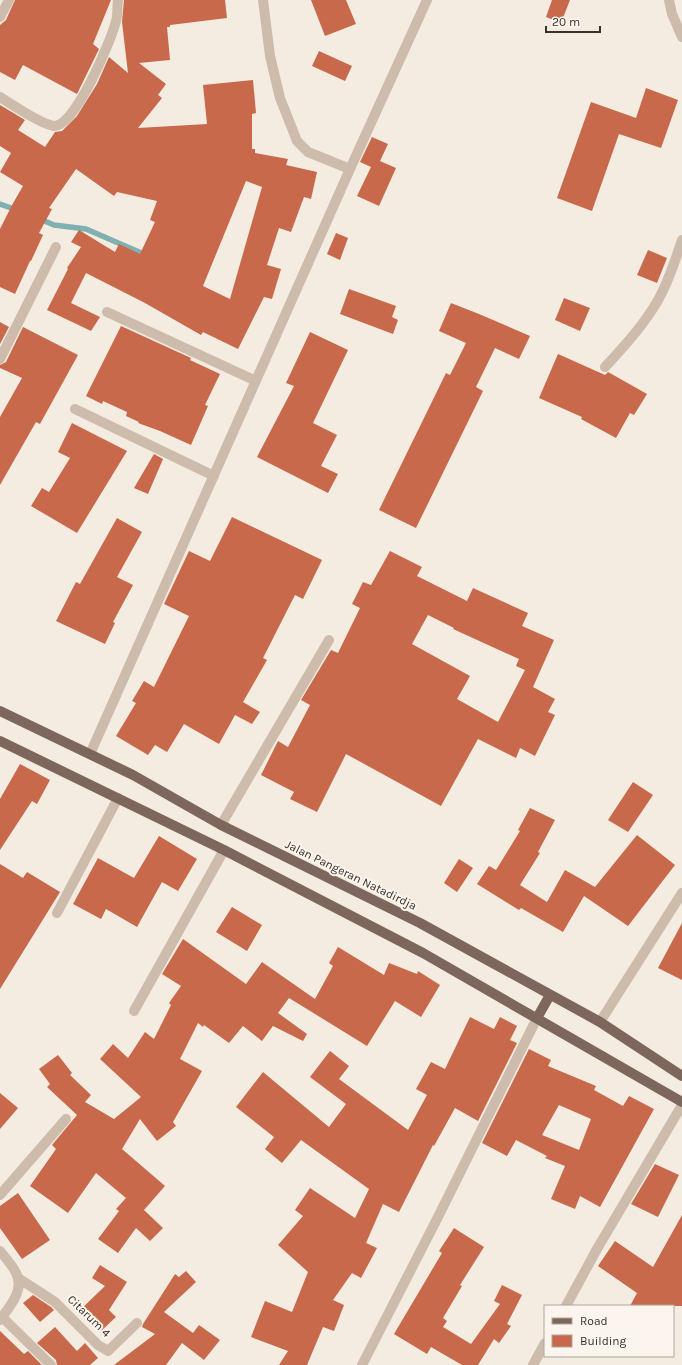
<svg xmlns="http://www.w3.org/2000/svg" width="682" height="1365" viewBox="0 0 682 1365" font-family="Karla,sans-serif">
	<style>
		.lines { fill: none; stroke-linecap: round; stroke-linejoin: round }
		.stream { stroke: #7fb0b2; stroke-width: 5.5 }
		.building { fill: #c8694b; fill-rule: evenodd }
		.minor { stroke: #cdbbac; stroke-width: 10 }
		.major { stroke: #7d675c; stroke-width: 10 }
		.labels { text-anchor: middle; stroke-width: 4; stroke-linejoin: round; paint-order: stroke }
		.street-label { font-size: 12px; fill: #3b302b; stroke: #fbf5ee }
	</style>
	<rect width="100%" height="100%" fill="#f4ebe1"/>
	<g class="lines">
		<path class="stream" d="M0,204L17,210
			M40,219L54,225L86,229L146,255"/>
	</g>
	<path class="building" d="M15,0H111L93,44L99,49L77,94L23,65L15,80L0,72V25L6,20Z
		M124,0H225L227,18L170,25V27H167L170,60L139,63L166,84L158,95L162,98L138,128L207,124L203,85L253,80L256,113L252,114V149H255V153L288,159L286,165L317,172L311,199L304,197L291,232L279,228L267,265L281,269L272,299L264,297L238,349L203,332L201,335L145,303L86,273L71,303L100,317L91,331L47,310L68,269L67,268L81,247L71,242L79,230L115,252L119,244L140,254L155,222L150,220L157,201L117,192L114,196L76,169L49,208L52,209L39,233L43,235L31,261H30L15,294L0,287V229L12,205L23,186L0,172L11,153L0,146V105L25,120L18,130L45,147L55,132L62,131L77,116L97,84L109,57L128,73L122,22ZM246,181L262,187L230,299L203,286Z
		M311,0H346L356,24L325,36Z
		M552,0H570L561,23L546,17Z
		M319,51L352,66L345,81L312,66Z
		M646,88L678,100L661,148L619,134L592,211L557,198L591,102L636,118Z
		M372,137L388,144L380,161L396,168L379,206L357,196L371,167L360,162Z
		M336,233L348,238L340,260L327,254Z
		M648,250L667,258L657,283L637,275Z
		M349,289L396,306L392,317L398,320L393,334L340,314Z
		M564,298L590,308L580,331L555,320Z
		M451,303L479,314L530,336L519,359L495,348L476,387L483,391L416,528L379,510L446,373L450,375L466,343L439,331Z
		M0,322L9,327L0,344Z
		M121,326L191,358L190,360L220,374L205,405L208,406L191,445L160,431L138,423L139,422L126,416L127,412L103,401L102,404L86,396Z
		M23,327L78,355L40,424L36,422L0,485V417L22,378L0,368V365L6,362Z
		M310,332L348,350L313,423L337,435L321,466L338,474L328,493L257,457L294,386L286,383Z
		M558,354L605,375L608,372L647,394L634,415L630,413L616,438L581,419L582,417L539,398Z
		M72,423L127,451L77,533L31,506L42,488L49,492L70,458L58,452Z
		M154,454L163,459L148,494L134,488Z
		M232,517L322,560L303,599L295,595L263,658L267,660L243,702L260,712L252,724L235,715L219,744L184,724L167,752L155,745L148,755L116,736L136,703L132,701L144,681L154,687L189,616L164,604L189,551L210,561Z
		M117,518L142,532L117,577L133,585L113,622L115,623L105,644L56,621L76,582L80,584Z
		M390,551L422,567L417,576L467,601L473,588L528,613L522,626L554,640L533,687L555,699L548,712L555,715L535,756L520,748L516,758L478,739L441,806L346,754L317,812L290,799L294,792L261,775L278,741L288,747L310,705L301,700L331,650L338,653L360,608L352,604L363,582L371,585ZM428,615L454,628L453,629L519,659L516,666L525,670L498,722L457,699L470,676L412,644Z
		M20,764L50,780L37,804L32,801L0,850V799Z
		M633,782L653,795L628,832L608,820Z
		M530,808L555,820L538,852L540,853L520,885L547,902L565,870L595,887L637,835L675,865L628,926L584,896L563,932L521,908L519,910L477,884L489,866L496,870L520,831L518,830Z
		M159,836L197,859L178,891L162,882L137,927L106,909L101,919L73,904L98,858L134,878Z
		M459,859L473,868L457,892L444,883Z
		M0,864L23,878L27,872L60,892L0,989Z
		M232,907L262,925L247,951L216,932Z
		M682,923V980L658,968Z
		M183,939L246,984L262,962L315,999L333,966L329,963L338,947L384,975L389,963L417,974L418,971L440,985L421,1017L395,1001L367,1046L289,998L278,1013L307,1034L303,1041L273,1026L262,1041L243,1026L229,1043L204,1025L203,1027L198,1023L180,1059L202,1071L173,1122L176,1126L157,1141L140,1119L122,1149L165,1186L144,1210L163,1228L150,1241L136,1228L118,1253L98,1239L119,1211L116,1209L126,1198L96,1173L68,1213L30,1186L56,1149L52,1145L77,1115L47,1087L50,1084L39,1069L58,1055L72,1073L70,1075L91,1095L85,1102L114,1119L141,1097L100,1059L113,1044L128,1058L145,1032L154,1039L171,1005L169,1003L181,986L162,974Z
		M470,1017L494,1029L500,1017L517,1026L510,1040L517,1043L478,1121L455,1108L434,1146L433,1145L399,1212L383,1204L366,1243L377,1248L361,1278L352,1273L333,1300L344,1305L334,1331L323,1327L307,1365H279L288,1351L251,1337L265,1301L292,1312L308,1272L278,1245L303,1216L295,1210L310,1188L355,1218L369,1189L301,1140L282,1163L265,1149L274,1137L236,1107L263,1072L329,1127L346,1104L310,1077L330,1051L349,1066L339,1079L408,1130L427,1095L416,1089L431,1062L445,1069Z
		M529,1049L551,1060L548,1066L596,1086L594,1090L623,1106L629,1096L654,1109L600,1207L580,1196L575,1209L551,1199L565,1166L545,1158L547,1156L516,1140L507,1156L482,1143ZM559,1105L591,1119L579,1150L542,1135Z
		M0,1093L18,1108L0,1129Z
		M655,1164L679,1175L658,1217L631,1204Z
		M18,1193L50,1240L22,1259L0,1228V1206Z
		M682,1215V1306H630L637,1293L598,1266L615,1241L653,1267Z
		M454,1228L484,1247L460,1285L462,1286L443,1318L447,1321L443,1327L471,1344L500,1304L494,1301L502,1285L522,1295L507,1324L511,1326L499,1343L494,1339L478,1365H462L431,1347L427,1354L394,1334L442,1253L439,1251Z
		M100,1265L127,1282L109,1310L116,1317L101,1331L80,1310L105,1286L92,1278Z
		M186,1271L196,1282L164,1312L193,1333L199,1325L220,1340L204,1360L182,1343L166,1365H114L155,1334L142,1327L143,1324L175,1274L179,1277Z
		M33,1295L51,1307L54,1310L40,1322L23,1303Z
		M55,1327L77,1351L85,1343L98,1358L90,1365H57L56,1360L37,1343Z
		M0,1331L24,1354L28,1351L42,1365H0Z"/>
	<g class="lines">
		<path class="minor" d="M263,0L270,56L280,98L297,141L308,152L350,169
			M669,0L672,14L682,37
			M0,17L9,0
			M0,97C11,104 42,125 54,126C75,127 111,41 116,21C118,15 117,7 118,0
			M107,312L256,381
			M0,359L56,247
			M605,367C624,347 643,326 657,302C668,283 675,261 682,240
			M75,409L214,476
			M90,754L350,169L427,0
			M221,825L329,640
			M57,913L118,798
			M134,1011L224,850
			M600,1022L682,893
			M0,1195L66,1119
			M0,1251C5,1257 11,1264 15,1271C26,1289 10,1306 0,1320
			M18,1278L55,1302L98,1345L108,1351L137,1323
			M566,1306L597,1249L682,1105
			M2,1317L51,1365
			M362,1365L438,1217L537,1018
			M533,1365L545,1343"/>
		<path class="major" d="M0,711L133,775L221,825L420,923L600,1022L682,1076
			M0,741L224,850L423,953L682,1102
			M537,1018L550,995"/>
	</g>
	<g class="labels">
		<g class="street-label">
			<text transform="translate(351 875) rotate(26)" y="4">Jalan Pangeran Natadirdja</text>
			<text transform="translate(89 1316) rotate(44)" y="4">Citarum 4</text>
		</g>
	</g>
	<rect x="544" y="1305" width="130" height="52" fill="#fbf5ee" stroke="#aea6a0"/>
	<rect x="552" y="1318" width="20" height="6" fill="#7d675c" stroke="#aea6a0"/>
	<text x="580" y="1325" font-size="12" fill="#3b302b">Road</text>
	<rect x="552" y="1335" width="20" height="12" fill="#c8694b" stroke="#aea6a0"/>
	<text x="580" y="1345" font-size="12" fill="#3b302b">Building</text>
	<path d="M546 26v6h54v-6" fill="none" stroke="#3b302b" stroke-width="2"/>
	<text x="552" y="26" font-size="12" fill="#3b302b" stroke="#fbf5ee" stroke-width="3" paint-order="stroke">20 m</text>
</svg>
